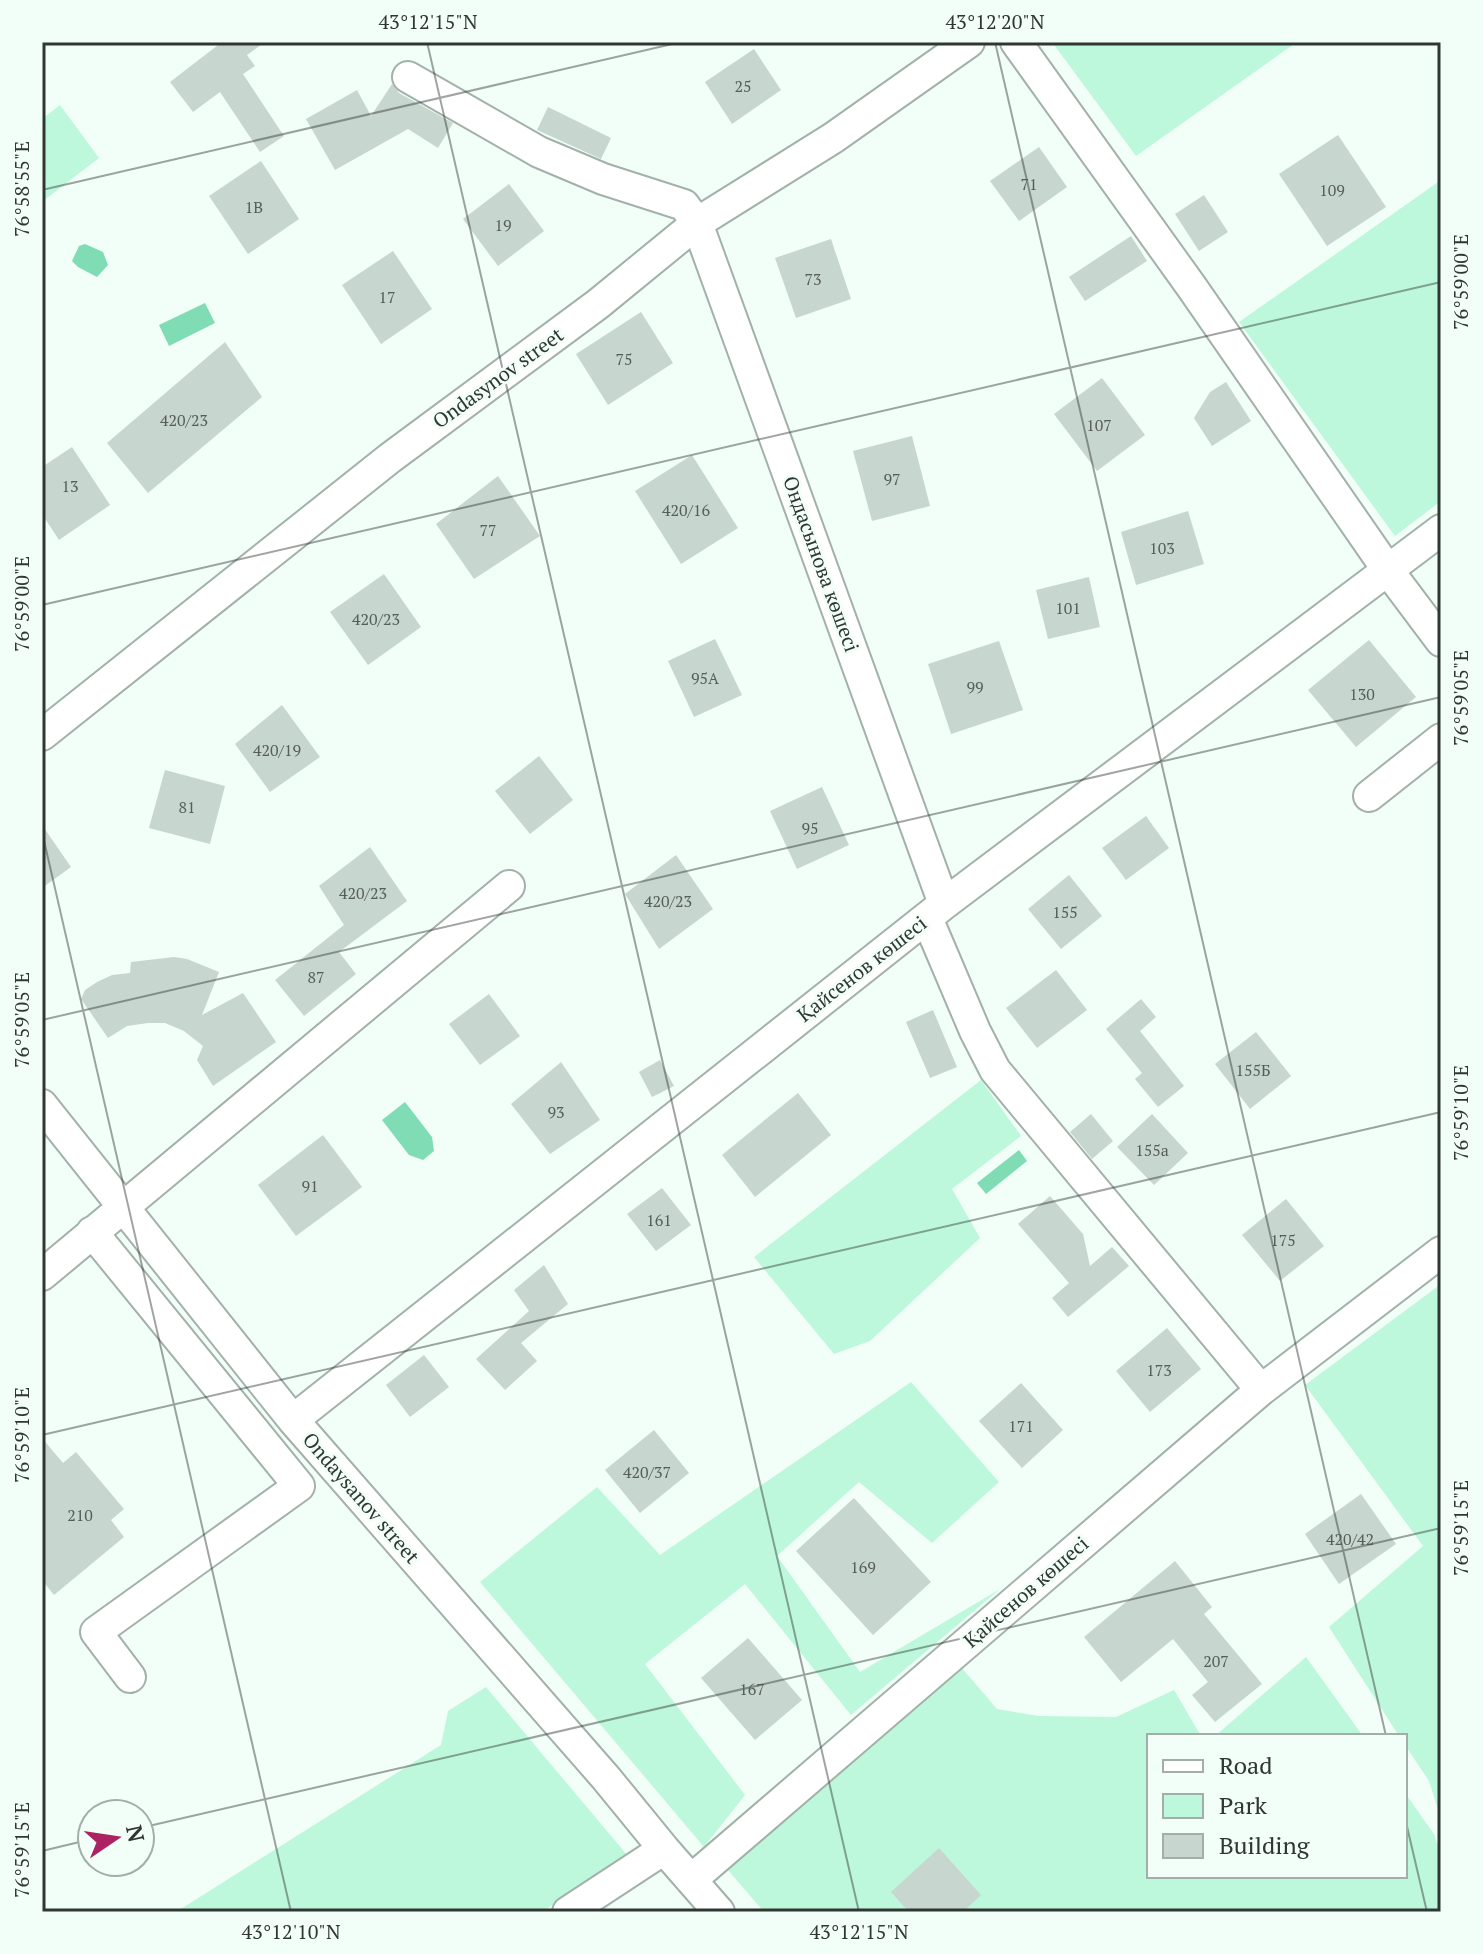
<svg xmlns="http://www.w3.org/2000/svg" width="1483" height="1954" viewBox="0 0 1483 1954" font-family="'PT Serif',serif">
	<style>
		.green { fill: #bef8dc }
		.water { fill: #80dcb4 }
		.building { fill: #c7d6ce }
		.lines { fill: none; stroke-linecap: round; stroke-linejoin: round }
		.minor-casing { stroke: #a2b1aa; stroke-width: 34 }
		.minor { stroke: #fff; stroke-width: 30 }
		.ticks { fill: none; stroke: #303633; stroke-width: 2; stroke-opacity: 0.45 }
		.labels { text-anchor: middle; stroke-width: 6; stroke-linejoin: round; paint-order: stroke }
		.number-label { font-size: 16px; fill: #565e5a }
		.street-label { font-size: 20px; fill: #303633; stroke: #f2fef8 }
		.neatline { fill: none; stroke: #303633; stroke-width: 3 }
		.ticks-label { font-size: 20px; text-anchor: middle; fill: #303633 }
	</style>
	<rect width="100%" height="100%" fill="#f2fef8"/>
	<path class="green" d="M1052,42H1297L1136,156Z
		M60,105L99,158L42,202V119Z
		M1441,180V501L1395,536L1239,322Z
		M981,1080L1021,1136L952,1189L980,1238L870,1341L834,1354L754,1257Z
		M1441,1284V1819L1429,1781L1405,1745V1736H1399L1329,1627L1423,1546L1305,1385Z
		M911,1382L999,1482L932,1543L859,1482L777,1556L860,1672L1000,1589L851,1715L745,1584L645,1664L745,1795L704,1847L480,1582L597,1487L660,1555Z
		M1306,1657L1363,1736H1215Z
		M961,1667L997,1709L1039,1716L1116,1717L1174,1690L1201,1736H1149V1876H1405V1793L1434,1834L1441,1856V1912H764L728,1870Z
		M486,1687L628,1856L542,1912H176L441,1745L448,1711Z"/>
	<path class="water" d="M85,244L103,252L108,265L97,277L78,267L72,261L79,246Z
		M205,303L215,323L169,346L159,325Z
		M405,1102L432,1137L434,1151L423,1160L409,1155L382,1120Z
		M1019,1150L1027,1161L986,1194L977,1183Z"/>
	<path class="building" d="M222,42H265L247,55L255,66L243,74L284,136L260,152L220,92L193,112L170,82Z
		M754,49L781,90L732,124L705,82Z
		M392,84L399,93L453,123L438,148L408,129L335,170L306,119L357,90L371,116Z
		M548,107L611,138L601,159L537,130Z
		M1338,135L1386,207L1327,246L1279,174Z
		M1039,147L1067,187L1019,221L990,181Z
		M261,161L299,219L248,254L209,196Z
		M509,184L544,231L498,266L463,219Z
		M1204,195L1228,232L1199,251L1175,214Z
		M1131,236L1147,261L1085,301L1069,277Z
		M831,239L851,299L796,318L775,258Z
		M393,251L432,309L381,344L342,285Z
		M641,312L673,363L608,405L576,354Z
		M225,342L262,397L148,493L107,443Z
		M1102,378L1145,435L1097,471L1054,414Z
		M1226,382L1251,421L1212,446L1194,418L1210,392Z
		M912,436L930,506L872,521L853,451Z
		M72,447L110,505L59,540L42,514V467Z
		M692,455L738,528L681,564L635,491Z
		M498,476L540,536L474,579L436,524Z
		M1188,511L1204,564L1136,585L1121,532Z
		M384,574L421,627L368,665L330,612Z
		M1089,577L1100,627L1048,639L1036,590Z
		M715,639L742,695L694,717L668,661Z
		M1369,640L1416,697L1356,747L1308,690Z
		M999,641L1023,710L951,734L928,664Z
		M282,705L320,757L270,792L235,744Z
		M539,756L573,800L530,834L495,791Z
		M165,770L225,786L210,844L149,828Z
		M822,787L849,845L797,869L770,811Z
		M1146,816L1169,848L1126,880L1102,848Z
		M42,825L71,867L42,888Z
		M370,847L407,901L339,952L356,974L304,1016L275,980L344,925L319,886Z
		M676,855L713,909L659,949L625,894Z
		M1069,875L1102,916L1061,949L1028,909Z
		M174,957L187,959L219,972L202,1015L243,993L276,1042L213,1086L197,1060L203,1046L184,1031L165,1023H148L127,1026L108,1038L81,999L85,990L97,982L112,975L130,973L131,962Z
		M1056,970L1087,1010L1037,1048L1006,1008Z
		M489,994L520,1036L480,1065L449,1024Z
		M1141,999L1156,1017L1140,1031L1184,1086L1158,1107L1135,1079L1142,1073L1106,1029Z
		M933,1010L957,1067L930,1078L906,1022Z
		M1256,1032L1291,1076L1250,1109L1215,1064Z
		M660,1060L674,1086L652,1097L639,1072Z
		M561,1062L600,1120L550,1154L511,1104Z
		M798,1093L831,1135L755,1197L722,1155Z
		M1091,1114L1113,1141L1092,1159L1070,1132Z
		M1152,1114L1188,1153L1154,1185L1117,1147Z
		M323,1135L362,1187L296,1236L258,1185Z
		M662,1188L691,1225L656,1251L627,1214Z
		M1050,1196L1083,1234L1090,1266L1112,1247L1129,1266L1068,1317L1052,1298L1069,1283L1018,1224Z
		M1286,1199L1324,1246L1280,1281L1242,1235Z
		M544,1265L568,1304L521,1343L537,1361L505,1390L476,1359L529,1311L514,1290Z
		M1167,1328L1201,1369L1150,1412L1116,1371Z
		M424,1355L449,1387L410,1417L386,1385Z
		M1021,1383L1063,1430L1022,1468L979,1421Z
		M654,1430L689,1473L640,1513L605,1470Z
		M42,1438L63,1463L76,1452L124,1509L111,1520L124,1537L54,1595L42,1580Z
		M1361,1494L1396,1544L1339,1584L1305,1534Z
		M854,1498L931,1582L873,1635L796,1551Z
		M1175,1561L1212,1607L1204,1614L1262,1684L1215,1722L1192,1695L1208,1682L1173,1639L1121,1682L1084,1637Z
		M748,1638L802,1700L755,1740L701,1678Z
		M939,1848L981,1895L963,1912H909L891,1892Z"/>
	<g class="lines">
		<defs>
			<path id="minor" d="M1016,42L1191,286L1387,569L1441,641
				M408,77L539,152L603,179L684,205L697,223L944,904
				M42,735L390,458L598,304L697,223L833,138L969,42
				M1369,796L1441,739
				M927,918L975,1031L995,1070L1261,1390
				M42,1105L293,1420L606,1778L664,1849L719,1912
				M92,1232L299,1486L96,1632L130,1677
				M42,1275L509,886
				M293,1420L944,904L1441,530
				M691,1880L1261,1390L1441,1252
				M568,1912L664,1849"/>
		</defs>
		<use href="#minor" class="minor-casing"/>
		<use href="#minor" class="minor"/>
	</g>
	<path class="ticks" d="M427,42L859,1912M995,42L1386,1736M42,190L681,42M42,605L1441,282M42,832L291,1912M42,1020L1441,697M42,1435L1441,1112M1405,1818L1427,1912M140,1828L1441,1528M42,1851L92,1839"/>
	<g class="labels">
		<g class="number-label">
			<text x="743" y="92">25</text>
			<text x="1029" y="190">71</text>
			<text x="1332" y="196">109</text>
			<text x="254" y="213">1B</text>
			<text x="503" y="231">19</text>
			<text x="813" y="285">73</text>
			<text x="387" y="303">17</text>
			<text x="624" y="365">75</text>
			<text x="184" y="426">420/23</text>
			<text x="1099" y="431">107</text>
			<text x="892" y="485">97</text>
			<text x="70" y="492">13</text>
			<text x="686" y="516">420/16</text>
			<text x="488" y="536">77</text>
			<text x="1162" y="554">103</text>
			<text x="1068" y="614">101</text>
			<text x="376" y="625">420/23</text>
			<text x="705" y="684">95А</text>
			<text x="975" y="693">99</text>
			<text x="1362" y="700">130</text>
			<text x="277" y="756">420/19</text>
			<text x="187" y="813">81</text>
			<text x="810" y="834">95</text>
			<text x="363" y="899">420/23</text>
			<text x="668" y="907">420/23</text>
			<text x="1065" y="918">155</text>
			<text x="316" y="983">87</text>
			<text x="1253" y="1076">155Б</text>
			<text x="556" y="1118">93</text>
			<text x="1152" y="1156">155а</text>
			<text x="310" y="1192">91</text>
			<text x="659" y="1226">161</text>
			<text x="1283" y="1246">175</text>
			<text x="1159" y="1376">173</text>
			<text x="1021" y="1432">171</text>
			<text x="647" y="1478">420/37</text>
			<text x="80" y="1521">210</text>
			<text x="1350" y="1545">420/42</text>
			<text x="863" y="1573">169</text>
			<text x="1216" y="1667">207</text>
			<text x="752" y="1695">167</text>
		</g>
		<g class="street-label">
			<text transform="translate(498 378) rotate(-36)" y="7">Ondasynov street</text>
			<text transform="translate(821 564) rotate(70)" y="7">Ондасынова көшесі</text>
			<text transform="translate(862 969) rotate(-38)" y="7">Қайсенов көшесі</text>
			<text transform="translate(361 1498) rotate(49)" y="7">Ondaysanov street</text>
			<text transform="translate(1026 1592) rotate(-41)" y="7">Қайсенов көшесі</text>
		</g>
	</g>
	<rect width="1483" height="1954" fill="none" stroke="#f2fef8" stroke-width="88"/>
	<rect x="1147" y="1734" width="260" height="144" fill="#f2fef8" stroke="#a4aea9" stroke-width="2"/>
	<rect x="1163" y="1760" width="40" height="12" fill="#ffffff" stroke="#a4aea9" stroke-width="2"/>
	<text x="1219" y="1774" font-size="24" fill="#303633">Road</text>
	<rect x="1163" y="1794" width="40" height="24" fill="#bef8dc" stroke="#a4aea9" stroke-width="2"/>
	<text x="1219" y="1814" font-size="24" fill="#303633">Park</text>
	<rect x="1163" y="1834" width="40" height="24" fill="#c7d6ce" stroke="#a4aea9" stroke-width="2"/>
	<text x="1219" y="1854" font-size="24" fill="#303633">Building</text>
	<g transform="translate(116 1838) rotate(77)"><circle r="38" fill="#f2fef8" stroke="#a4aea9" stroke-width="2"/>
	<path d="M0-6L14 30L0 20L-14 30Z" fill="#ac2263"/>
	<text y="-12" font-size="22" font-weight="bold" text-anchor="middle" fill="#303633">N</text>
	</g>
	<rect x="44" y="44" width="1395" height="1866" class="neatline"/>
	<g class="ticks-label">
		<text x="428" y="29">43°12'15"N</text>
		<text x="995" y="29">43°12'20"N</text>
		<text transform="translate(22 189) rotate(-90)" y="7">76°58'55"E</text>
		<text transform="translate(1461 282) rotate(-90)" y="7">76°59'00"E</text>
		<text transform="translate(22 604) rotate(-90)" y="7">76°59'00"E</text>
		<text transform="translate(1461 698) rotate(-90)" y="7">76°59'05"E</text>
		<text transform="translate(22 1020) rotate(-90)" y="7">76°59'05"E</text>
		<text transform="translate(1461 1113) rotate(-90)" y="7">76°59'10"E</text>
		<text transform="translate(22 1435) rotate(-90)" y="7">76°59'10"E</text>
		<text transform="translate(1461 1528) rotate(-90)" y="7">76°59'15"E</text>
		<text transform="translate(22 1850) rotate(-90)" y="7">76°59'15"E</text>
		<text x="291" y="1939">43°12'10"N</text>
		<text x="859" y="1939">43°12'15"N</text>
	</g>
</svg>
